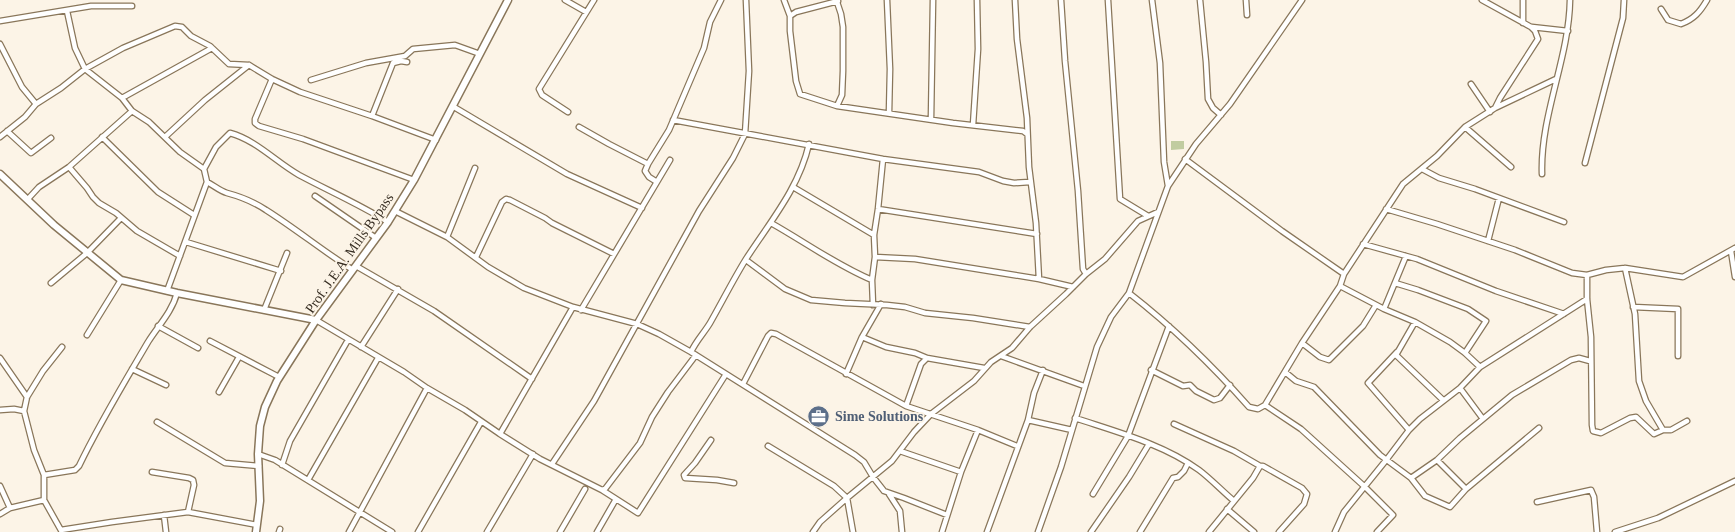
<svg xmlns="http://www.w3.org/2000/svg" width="1735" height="532" viewBox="0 0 1735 532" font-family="Georgia,serif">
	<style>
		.green { fill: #c1cca0 }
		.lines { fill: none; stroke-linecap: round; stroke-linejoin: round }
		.street-casing { stroke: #89765a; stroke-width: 7 }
		.secondary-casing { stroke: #89765a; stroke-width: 9 }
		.street { stroke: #fff; stroke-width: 4.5 }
		.secondary { stroke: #fff; stroke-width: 6 }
		.labels { text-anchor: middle; stroke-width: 4; stroke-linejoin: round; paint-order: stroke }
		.street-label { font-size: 14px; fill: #352c21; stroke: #fcf4e7 }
		.service-label { font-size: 14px; font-weight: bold; fill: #4e5e75; stroke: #fcf4e7; text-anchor: start }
	</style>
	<rect width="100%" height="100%" fill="#fcf4e7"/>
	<path class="green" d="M1171,141H1184V149L1171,150Z"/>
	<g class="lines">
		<defs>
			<path id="street" d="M565,0L586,12
				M784,0L790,16V31L796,81L800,94L837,106L953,123L1023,131L1027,134
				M887,0L890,69L889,113
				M1015,0L1017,39L1027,118L1029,167L1036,223L1039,279
				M1061,0L1065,61L1078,191L1083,269L1086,274
				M1108,0L1120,199L1148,216
				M1152,0L1160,63L1164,162L1168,186
				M1200,0L1206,62L1208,99L1213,108L1221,115
				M1246,0L1247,15
				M1523,0V23
				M837,2L841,14L843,27V71L842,95L837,106
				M1661,9L1668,20L1681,24C1694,19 1700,12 1707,0
				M67,11L75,48L85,69L122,98L132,111L149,122L180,152L204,169
				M790,16L796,12L838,1
				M0,21L91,6H132
				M1532,27L1568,31
				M0,44L22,87L36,104
				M272,79L255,119V123L259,126L303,139L414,180
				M311,80L366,63L405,56L413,49L455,45L480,54
				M1471,84L1490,112
				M122,98L212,48
				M454,107L567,174L642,208
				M1495,108L1556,79
				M568,112L542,95L539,89L594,0
				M372,116L393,63L401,61L407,62
				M931,119L933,0
				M673,120L883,159L979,172L1003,181L1014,183L1030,182
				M973,125L978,49L977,0
				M579,127L609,144L648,164
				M1465,127L1511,167
				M7,131L31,153L51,138
				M0,137L25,117L36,104L61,88L85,69L123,48L175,26L182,27L191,36L210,46L229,64L249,65L272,79L300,92L372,116L436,140
				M102,137L158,192L194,215
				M165,137L205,100L249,65
				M1185,159L1282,231L1344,274
				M1585,163L1623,18L1624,0
				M69,167L87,188L93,197L99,203L116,213L137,231L180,256
				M1422,169L1439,178L1475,189L1564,222
				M1542,174C1540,115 1569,59 1570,0
				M207,182C213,185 220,191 227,193C242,197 254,202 266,210C296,229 323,251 353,270
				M657,182L649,177L645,171L648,164L669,130L704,48L710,22L721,0
				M793,187L874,235
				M315,196L376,238
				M27,200L39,187L69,167L132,111
				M878,209L1037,234
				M1386,209L1437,224L1515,250L1572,273L1587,275L1606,270L1625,268L1683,277L1735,248
				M395,211L447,237L488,267L524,288L573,307L637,324L659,334L691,352L855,455L864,462L873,477L884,491L904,498L947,515
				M771,223C805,242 836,265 872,280
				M447,237L475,168
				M1488,241L1499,198
				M186,242L281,271
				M1363,244L1417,259L1496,291L1564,314
				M1731,251L1735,277
				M476,257L502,202L506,199L510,200L545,218L552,223L614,254
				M875,257L915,259L1039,279L1073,287
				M746,260L785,289L811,300L845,303L887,305L905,307L925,313L973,318L1030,327
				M356,266L434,311L532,379
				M1625,268L1635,314L1639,381L1646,401L1663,430H1671L1687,421
				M1587,275V299L1591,337L1592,425L1593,431L1601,433L1630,418L1636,417L1654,434L1663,430
				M51,283L87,253L121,218
				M1395,283L1418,290L1468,309L1486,321L1465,353
				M1340,286L1384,309L1415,322L1450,342L1465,353L1480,367
				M167,291L207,182L204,169L216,147L230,133C256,140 276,162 299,175C329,191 359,204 388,222
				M1129,293C1174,328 1211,364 1249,407L1258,409L1265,405L1302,343L1340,286L1344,274L1403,184L1437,156L1465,127L1495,108L1500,98L1538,39L1535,31L1531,27L1482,0
				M873,305L872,280L875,257L874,235L878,209L883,159
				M1633,307L1678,309V356
				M1384,309L1406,256
				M264,310L287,253
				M581,310L670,160
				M316,320L404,372L427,388L465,410L500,434L540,459L602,490L638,513L726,374
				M1415,322L1396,355L1443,400
				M158,326L198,348
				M87,335L121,280
				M862,337L886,347L915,353L927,358
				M210,341L279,377
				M1302,343L1320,357L1329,360L1363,326L1376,305
				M62,347L43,371L27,397L24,411L34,450L44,475V500L62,532
				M361,347L398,289
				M691,352C696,341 704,333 710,323C722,302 733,280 746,259C770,222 799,188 809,144
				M1397,352L1368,383L1409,430
				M1001,356L1084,386
				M0,358L27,397
				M984,368L927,358L921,364L906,406L978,430L1017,446
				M132,369L166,385
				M1151,370L1183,386L1190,385L1196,391L1214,400L1220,398L1230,385
				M1285,372L1296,381L1314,387L1380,455L1411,478L1425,496L1450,507L1466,489L1539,428
				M846,374L862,337L881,304
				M743,384L768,336L771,333L776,334L906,406
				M1460,388L1483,419
				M219,392L239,357
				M1265,405L1301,429L1365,487L1393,515L1377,532
				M0,410L14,409L24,411
				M1075,418C1117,432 1163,444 1199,470C1211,479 1222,491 1234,501
				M1028,420L1072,430
				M157,422L225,463L259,466
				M1174,424L1234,451L1260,466
				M500,434L573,307
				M711,440L695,463L684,475L685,478L717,480L734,483
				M768,446L834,486L847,498L853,532
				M900,451L961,472
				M258,454L275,460L392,532
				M1437,460L1466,489
				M552,464L594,401L699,211L733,158L745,134L749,71L746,0
				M282,465L290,441L348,340
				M152,472L189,478L193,480L194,485L188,512
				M44,475L75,470L79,466C99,424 124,383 148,342C158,326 172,312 177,293
				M1411,478L1437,460L1460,438L1512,395L1571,360L1579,358L1590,361
				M308,480L378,358
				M0,486L10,508
				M602,490L605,489L640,443L652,417L668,392L696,355
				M889,494L900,511L902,532
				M1093,494L1128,436L1169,326
				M1537,502L1591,490L1594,497L1597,532
				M1227,509L1254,532
				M0,514L10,508L44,500
				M164,515L166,532
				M61,530L112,522L188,512L257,525
				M279,532L280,529
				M349,532L427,388
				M418,532L481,422
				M487,532L533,454
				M560,532L585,489
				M597,532L616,499
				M813,532L820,522L847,498L892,461L914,432L931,414L974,381L991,362L1012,348L1030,327L1066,294L1086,274L1105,259L1138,221L1158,212
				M942,532L961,472L978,430
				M987,532L1028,420L1034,393L1043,370
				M1038,532L1061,467L1097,347L1111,317L1129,293L1168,186L1196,144L1230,104L1302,0
				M1091,532L1129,477L1149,444
				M1140,532L1173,478L1178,477L1184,471L1188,463
				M1209,532L1253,478L1260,466H1263L1302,488L1307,494L1304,504L1279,532
				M1335,532L1344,512L1387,459L1409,430L1420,419L1460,388L1480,367L1587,299
				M1615,532L1658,518L1735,481"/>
			<path id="secondary" d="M0,174L54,225L121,280L177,293L316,320
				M256,532L260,501L258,454L260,426L265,407L277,381L316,320L388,222L414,180L508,0"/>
		</defs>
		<use href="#street" class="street-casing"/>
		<use href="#secondary" class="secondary-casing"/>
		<use href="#street" class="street"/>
		<use href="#secondary" class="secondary"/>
	</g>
	<defs>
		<symbol id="office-disc" viewBox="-11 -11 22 22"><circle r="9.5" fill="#5c6f8a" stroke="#fcf4e7"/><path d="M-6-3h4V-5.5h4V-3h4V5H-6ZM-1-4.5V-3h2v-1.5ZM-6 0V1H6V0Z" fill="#fff"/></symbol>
	</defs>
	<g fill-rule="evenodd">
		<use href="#office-disc" x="806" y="404" width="25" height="25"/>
	</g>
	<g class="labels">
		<g class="street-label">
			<text transform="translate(349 253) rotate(-55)" y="5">Prof. J.E.A. Mills Bypass</text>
		</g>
		<g class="service-label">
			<text x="835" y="421">Sime Solutions</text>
		</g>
	</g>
</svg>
